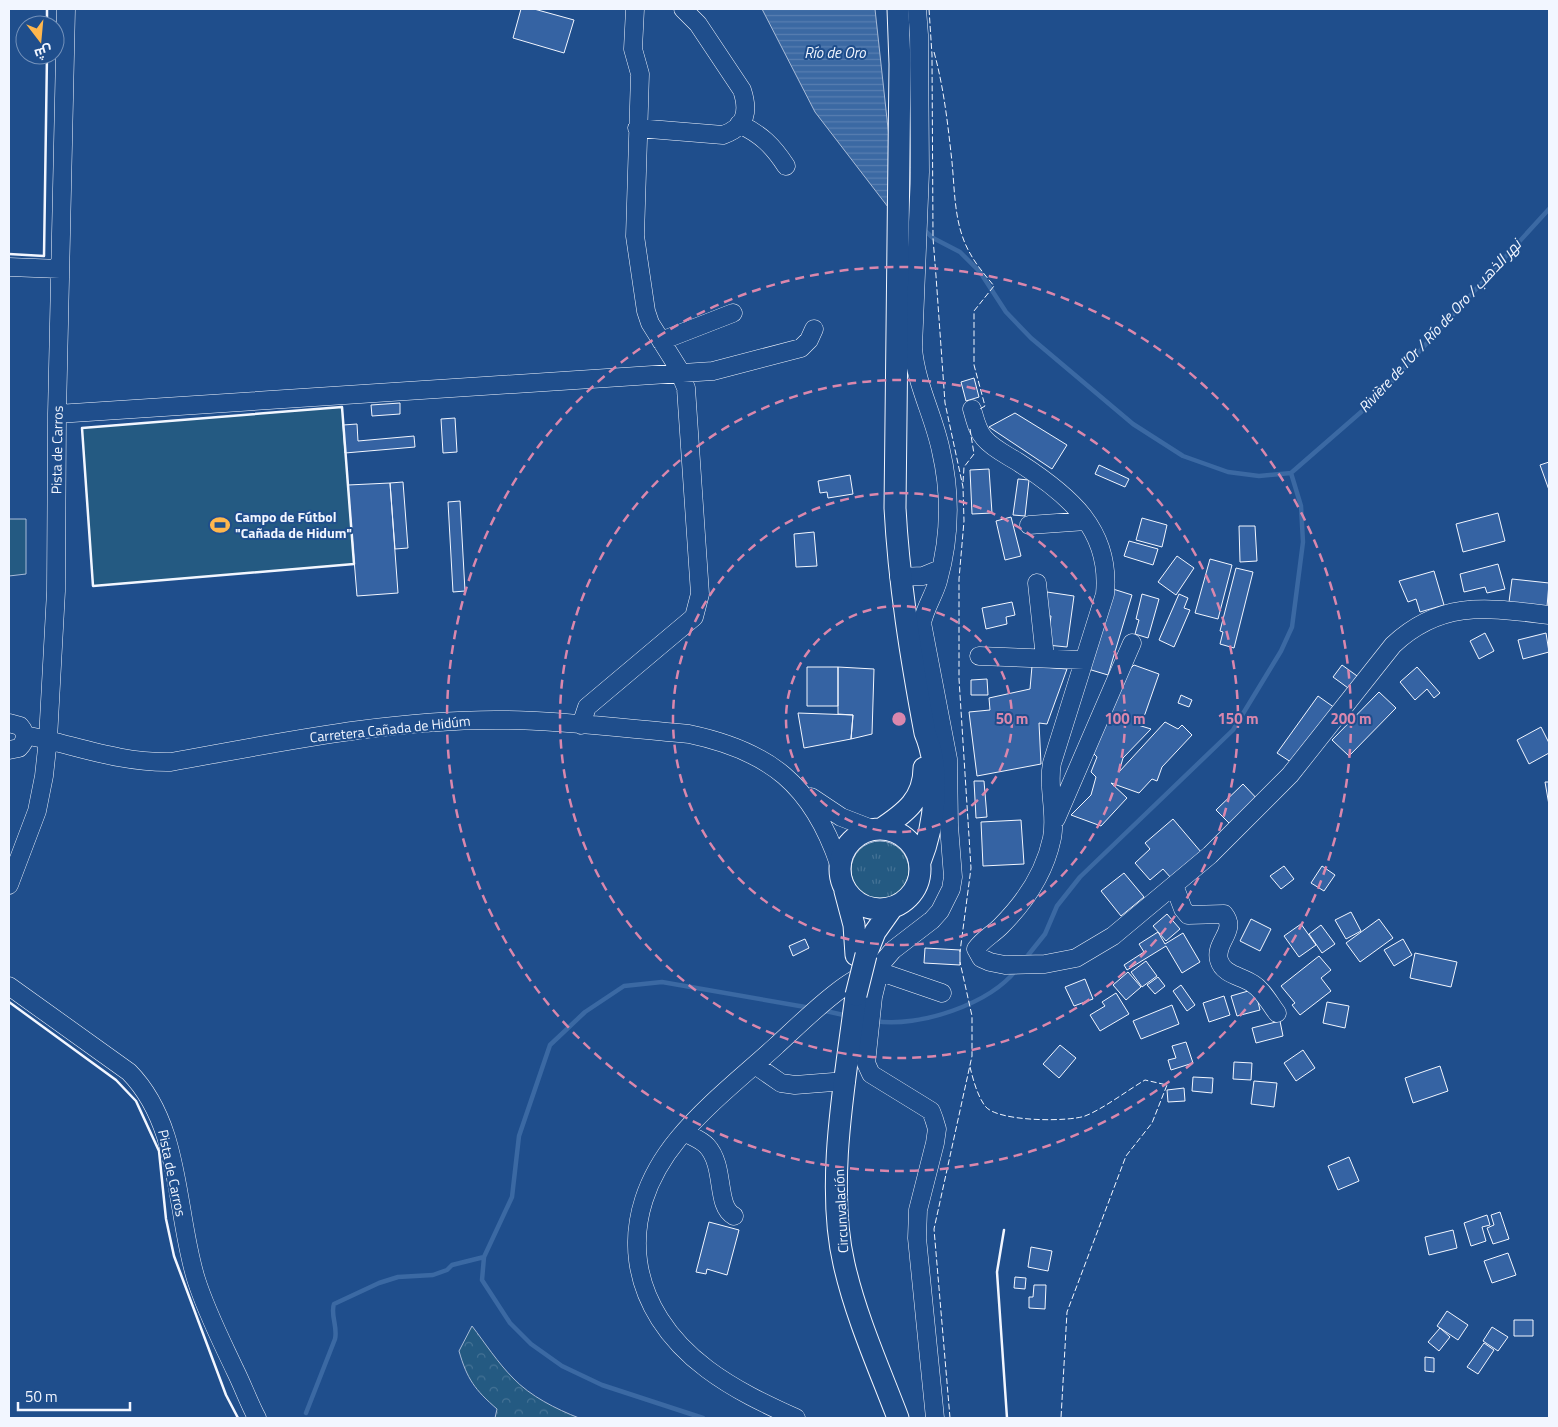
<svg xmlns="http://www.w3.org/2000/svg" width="1558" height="1427" viewBox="0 0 1558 1427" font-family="'Titillium Web',Cairo,sans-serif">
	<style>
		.grass { fill: url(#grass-tufts); stroke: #a8bbd7 }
		.forest { fill: url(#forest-crowns); stroke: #a8bbd7 }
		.pitch { fill: #245a82; stroke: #a8bbd7 }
		.water { fill: url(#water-rules); stroke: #a8bbd7 }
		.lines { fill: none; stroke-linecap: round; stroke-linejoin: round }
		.stream { stroke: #3b69a3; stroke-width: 4.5 }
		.building { fill: #3563a3; stroke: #f2f6ff }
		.minor-casing { stroke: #f2f6ff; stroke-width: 19 }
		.major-casing { stroke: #f2f6ff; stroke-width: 23 }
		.minor { stroke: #1f4e8c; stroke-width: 18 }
		.major { stroke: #1f4e8c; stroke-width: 21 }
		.major-bridge-casing { stroke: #f2f6ff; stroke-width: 23; stroke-linecap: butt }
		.major-bridge { stroke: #1f4e8c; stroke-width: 21 }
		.fence { stroke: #f2f6ff; stroke-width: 1; stroke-dasharray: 6 2.5; stroke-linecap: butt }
		.wall { stroke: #f2f6ff; stroke-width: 2.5 }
		.ring { fill: none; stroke: #da87ad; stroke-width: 2.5; stroke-dasharray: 9 6 }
		.labels { text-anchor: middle; stroke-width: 4; stroke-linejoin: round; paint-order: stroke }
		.street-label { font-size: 14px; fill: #f2f6ff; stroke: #1f4e8c }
		.poi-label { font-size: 14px; font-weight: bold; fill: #f2f6ff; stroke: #1f4e8c; text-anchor: start }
		.water-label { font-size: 15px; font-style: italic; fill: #f2f6ff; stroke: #1f4e8c }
		.centre { fill: #da87ad; stroke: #1f4e8c; stroke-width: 2.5 }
		.ring-label { font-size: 15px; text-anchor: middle; font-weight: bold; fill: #da87ad; stroke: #1f4e8c; stroke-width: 4; stroke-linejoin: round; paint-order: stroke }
	</style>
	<defs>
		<pattern id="grass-tufts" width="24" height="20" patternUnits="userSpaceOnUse" patternTransform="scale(1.25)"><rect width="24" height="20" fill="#245a82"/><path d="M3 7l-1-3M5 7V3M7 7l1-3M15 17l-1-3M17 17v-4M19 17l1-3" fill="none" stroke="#447295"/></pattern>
		<pattern id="forest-crowns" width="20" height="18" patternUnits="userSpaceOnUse" patternTransform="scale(1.25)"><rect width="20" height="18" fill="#245a82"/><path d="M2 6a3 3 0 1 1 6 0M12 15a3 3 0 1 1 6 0" fill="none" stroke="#447295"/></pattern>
		<pattern id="water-rules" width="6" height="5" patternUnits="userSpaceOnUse" patternTransform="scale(1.25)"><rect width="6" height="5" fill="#3b69a3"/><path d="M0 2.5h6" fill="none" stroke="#587fb1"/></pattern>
	</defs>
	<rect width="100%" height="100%" fill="#1f4e8c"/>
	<path class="grass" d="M851 870a29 29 0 1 1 58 0a29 29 0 1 1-58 0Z"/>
	<path class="forest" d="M472,1326C485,1343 498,1363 513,1378C530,1396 556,1409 579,1418H495L497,1409C475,1390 467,1379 459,1351Z"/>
	<path class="pitch" d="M342,407L354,564L93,586L82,428Z
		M9,519H26V574L9,576Z"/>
	<path class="water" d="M762,9H875L898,220L815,112Z"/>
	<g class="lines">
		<path class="stream" d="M922,228L933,238L960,252L980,272L1006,312L1031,338L1133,424L1183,456L1228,472L1259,476L1291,473L1376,399L1549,209
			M1025,959L1045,934L1057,906L1080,877L1233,730L1281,651L1292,627L1303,542L1301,506L1291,473
			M821,1010L848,1016
			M875,1021C919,1028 990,1004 1017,969
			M306,1413L335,1339C338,1327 330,1314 334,1304L379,1283L398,1277L433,1275L447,1270L452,1265L484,1257
			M703,1418L602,1385L562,1366L531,1344L510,1323L482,1280L484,1257L512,1197L519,1136L550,1045L585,1012L624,986L662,982L811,1008"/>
	</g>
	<path class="building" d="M521,9H534L574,20L564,53L513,38Z
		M974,378L979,397L966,401L961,382Z
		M400,403V414L372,416L371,405Z
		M1015,413L1067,445L1052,469L989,427Z
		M455,418L457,452L443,453L441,419Z
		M357,424L358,441L414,436L415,447L345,453L343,425Z
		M1549,462V490L1540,465Z
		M1099,465L1129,479L1125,487L1095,474Z
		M989,469L992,513L972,514L970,470Z
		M850,475L853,494L828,498L827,492L820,493L818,481Z
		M1018,479L1029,480L1025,516L1013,515Z
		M403,482L408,548L395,549L390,483Z
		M390,483L398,593L357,596L348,485Z
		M460,501L465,591L453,592L448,502Z
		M1498,513L1505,541L1463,552L1456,524Z
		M1011,517L1021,556L1005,560L996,521Z
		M1142,518L1167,525L1162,547L1136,540Z
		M1239,526H1255L1257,561L1240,562Z
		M814,532L817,566L796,567L794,534Z
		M1129,541L1158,549L1153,565L1124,556Z
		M1177,556L1194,568L1176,595L1158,582Z
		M1210,559L1232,565L1218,619L1195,613Z
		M1498,564L1505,589L1487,593L1485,587L1464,592L1460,574Z
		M1236,568L1253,572L1234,648L1220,644L1223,632L1220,631Z
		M1434,571L1444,605L1420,612L1416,599L1408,602L1399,581Z
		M1512,579L1549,583L1547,607L1509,602Z
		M1113,589L1132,595L1108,675L1088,669Z
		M1047,592L1074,596L1067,647L1047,645L1051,616L1043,615Z
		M1142,594L1159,599L1148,638L1135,634L1139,620L1136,619Z
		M1179,594L1188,598L1184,608L1190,610L1174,647L1159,640Z
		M1012,602L1015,615L1006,617L1007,624L986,629L982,608Z
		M1485,633L1494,651L1479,659L1470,641Z
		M1546,633L1549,652L1523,659L1518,640Z
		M1134,665L1159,674L1145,714L1138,725L1151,729L1123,758L1119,772L1165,722L1178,729L1182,725L1192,735L1162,767L1157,781L1152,779L1139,793L1111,783L1127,798L1101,826L1071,815L1091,795L1096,777L1091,772L1097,757L1093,753L1117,682Z
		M1342,665L1364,681L1355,693L1333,677Z
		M1032,666L1067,669L1047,724L1039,723L1041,764L977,776L969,712L990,710L989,698L1030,689Z
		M807,667H838V706H807Z
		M838,667L874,669L872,734L851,739L853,715L838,714Z
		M1417,667L1440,693L1434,698L1427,689L1415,700L1400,682Z
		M987,679L988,695H971V680Z
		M1379,692L1396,708L1349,756L1332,740Z
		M1181,695L1192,700L1189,707L1178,703Z
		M1318,696L1335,708L1294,764L1277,753Z
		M798,713L853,715L851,739L804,748Z
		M1541,727L1549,743V753L1529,764L1517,740Z
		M974,781H984L987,817L976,818Z
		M1545,782H1549V805Z
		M1243,784L1261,803L1235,829L1216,810Z
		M1173,819L1201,852L1171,878L1163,869L1150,880L1135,863L1150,849L1145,843Z
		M1021,820L1024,864L983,866L981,822Z
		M1284,866L1294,879L1281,889L1270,876Z
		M1322,866L1335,875L1324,891L1311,883Z
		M1124,873L1144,897L1121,916L1101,891Z
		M1351,912L1361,931L1346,939L1335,920Z
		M1167,914L1180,929L1166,941L1153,926Z
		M1251,919L1271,929L1260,951L1240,941Z
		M1379,919L1393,938L1360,962L1346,943Z
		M1301,924L1316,945L1299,957L1284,936Z
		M1321,925L1335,944L1322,953L1309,934Z
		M1158,932L1165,944L1183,933L1200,962L1182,973L1166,946L1127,970L1124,965L1144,952L1139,944Z
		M805,939L809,948L793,956L789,946Z
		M1403,939L1412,955L1394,966L1384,950Z
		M925,948L960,950V965L924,963Z
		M1415,953L1457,962L1451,987L1410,978Z
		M1319,956L1331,970L1321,978L1331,991L1300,1015L1292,1005L1295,1003L1281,986Z
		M1146,961L1157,976L1142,987L1131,972Z
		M1128,972L1141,987L1126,1000L1113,985Z
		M1158,977L1165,986L1155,994L1147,985Z
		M1085,979L1093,999L1074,1006L1065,987Z
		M1181,985L1195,1005L1187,1011L1173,991Z
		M1255,989L1260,1010L1237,1016L1231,996Z
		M1116,993L1129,1014L1100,1031L1090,1015L1105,1006L1102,1002Z
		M1224,996L1230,1015L1209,1022L1203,1003Z
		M1327,1002L1349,1006L1345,1028L1323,1023Z
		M1172,1005L1179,1024L1141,1039L1133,1021Z
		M1280,1021L1283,1036L1256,1043L1252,1028Z
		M1186,1042L1193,1063L1171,1070L1168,1060L1176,1058L1172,1046Z
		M1060,1045L1076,1058L1059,1078L1043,1064Z
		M1303,1050L1315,1068L1296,1081L1284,1063Z
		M1234,1062L1252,1063L1251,1080L1233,1079Z
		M1440,1066L1448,1091L1413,1103L1405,1078Z
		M1193,1077L1213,1078L1212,1093L1192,1091Z
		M1254,1081L1277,1083L1274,1107L1251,1104Z
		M1184,1088L1185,1101L1168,1102L1167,1090Z
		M1349,1157L1359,1181L1338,1190L1328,1166Z
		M1500,1212L1509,1239L1493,1244L1487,1228L1494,1225L1491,1215Z
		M1487,1215L1490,1225L1482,1227L1486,1241L1471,1246L1464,1223Z
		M709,1222L739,1230L727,1275L707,1269L706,1274L696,1272Z
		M1453,1230L1457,1248L1429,1255L1425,1237Z
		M1031,1247L1052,1251L1048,1271L1028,1267Z
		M1508,1253L1516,1275L1492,1283L1484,1261Z
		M1015,1277L1026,1278L1025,1289L1014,1288Z
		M1034,1285H1046L1045,1309L1029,1308V1297H1033Z
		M1447,1311L1468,1325L1458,1340L1437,1326Z
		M1514,1320H1533V1336H1514Z
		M1492,1327L1508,1337L1498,1351L1483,1341Z
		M1440,1328L1450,1337L1439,1351L1428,1342Z
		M1484,1343L1494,1350L1478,1374L1467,1367Z
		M1425,1357L1434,1358V1372L1425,1371Z"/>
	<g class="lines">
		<defs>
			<path id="minor" d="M917,9L919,35L920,172L913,348C916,385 934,416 941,451C951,494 950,538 938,581C934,595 925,608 922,623L948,759L949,826L953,877L951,889L940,911L932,920L893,950L881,964L873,997L866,1063L871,1074L923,1106L931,1111L934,1119L937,1129L935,1143L918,1210L917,1238L935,1418
				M739,124C761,134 773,146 786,166
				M637,128L723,135C746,127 749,111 742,90L698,24L683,9
				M9,267L60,269
				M661,341L733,313
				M972,409C975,419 977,430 984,438C993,449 1009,456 1021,464C1070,496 1111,530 1105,594L1052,763C1047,788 1057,812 1052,838C1045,872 1025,902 1001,926C992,935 983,939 976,949L981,958L990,962L1005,965L1045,964L1076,958L1113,936L1210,855L1290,775L1393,645C1442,599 1489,608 1549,615
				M57,414L713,371L801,348L809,340L814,329
				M1029,525L1086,521
				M899,577L923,576L940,569
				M1037,583L1045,658
				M979,656L1084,660
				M9,723L20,726C27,734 26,741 19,748L9,750
				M581,725L587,707L694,617L700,594L686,388L677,366L650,323L646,311L635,236L640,74L633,49L635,9
				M25,735C76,745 118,763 171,762C282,742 395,718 508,720C568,721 629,729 689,734C770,751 812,785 839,864
				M811,797L841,817L872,829
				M1056,819L1132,643
				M9,885L37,811L44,776L48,739L56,591L57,414L66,9
				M1174,885L1183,909L1188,915L1224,914C1238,931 1214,942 1219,960C1223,975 1242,976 1253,984C1263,990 1270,1004 1277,1013
				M9,986L129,1072C182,1126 175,1211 196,1279C206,1311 221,1340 235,1370C243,1386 249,1403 257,1418
				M755,1065L781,1083L795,1085L846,1081
				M684,1132C691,1136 702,1140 707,1146C726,1167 715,1206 734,1216
				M796,1418C765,1404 735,1390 707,1369C627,1309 613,1218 678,1139C706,1105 743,1076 776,1046C796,1028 853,970 878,971L942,993"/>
			<path id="major" d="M898,9L900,64L895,508C899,584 911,658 925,733C941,771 935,825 920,862
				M840 869a40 40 0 1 1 80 0a40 40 0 1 1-80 0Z
				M881,829C905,813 924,799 924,768
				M845,891L854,925L856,955
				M866,955L875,932L892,908
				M856,995C846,1077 825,1182 844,1264C856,1317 879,1368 898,1418"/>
		</defs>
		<use href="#minor" class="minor-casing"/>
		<use href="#major" class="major-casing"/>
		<use href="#minor" class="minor"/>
		<use href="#major" class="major"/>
		<defs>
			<path id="major-bridge" d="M856,995L866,955"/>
		</defs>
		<use href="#major-bridge" class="major-bridge-casing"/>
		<use href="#major-bridge" class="major-bridge"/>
		<path class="fence" d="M929,9L932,55L933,238L936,276L945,403L963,487L964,521L959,579V679L971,868L960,952
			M934,52C944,88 948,126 952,162C955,193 954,227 971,255C977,266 986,276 994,286L974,311V365L985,406L978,410
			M963,482L964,467L974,454L970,429
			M970,1067C973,1079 977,1095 985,1106C997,1122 1068,1122 1085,1116C1103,1109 1128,1090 1145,1080L1167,1085L1152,1123L1126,1156L1067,1312L1061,1418
			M950,1418L934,1229L972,1056V1016L960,962"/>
		<path class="wall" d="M47,25V9
			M9,254L44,256L47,55
			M342,407L354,564L93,586L82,428Z
			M9,1002L116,1080L136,1101L159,1151L166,1219L174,1256L226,1395L238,1418
			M1004,1230L997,1272L1007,1418"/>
	</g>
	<g class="ring">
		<circle cx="899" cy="719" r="113"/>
		<circle cx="899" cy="719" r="226"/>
		<circle cx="899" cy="719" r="339"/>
		<circle cx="899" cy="719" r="452"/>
	</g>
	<defs>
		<symbol id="stadium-bare" viewBox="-9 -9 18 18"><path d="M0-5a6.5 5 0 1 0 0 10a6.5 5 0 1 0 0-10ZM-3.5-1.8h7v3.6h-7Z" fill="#ffb74d" stroke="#1f4e8c" stroke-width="2.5" paint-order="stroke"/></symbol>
	</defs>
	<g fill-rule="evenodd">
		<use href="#stadium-bare" x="206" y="511" width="28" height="28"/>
	</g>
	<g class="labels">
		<g class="street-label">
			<text transform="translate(57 450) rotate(-89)" y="5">Pista de Carros</text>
			<text transform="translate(390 729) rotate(-6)" y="5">Carretera Cañada de Hidúm</text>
			<text transform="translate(172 1173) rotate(78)" y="5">Pista de Carros</text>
			<text transform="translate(841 1211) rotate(-93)" y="5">Circunvalación</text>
		</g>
		<g class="poi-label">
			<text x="235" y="522">Campo de Fútbol<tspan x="235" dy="16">"Cañada de Hidum"</tspan></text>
		</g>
		<g class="water-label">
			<text x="835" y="58">Río de Oro</text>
			<text transform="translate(1440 326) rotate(-47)" y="5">Rivière de l'Or / Río de Oro / نهر الذهب</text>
		</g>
	</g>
	<circle cx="899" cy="719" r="8" class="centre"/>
	<g class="ring-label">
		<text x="1012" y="724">50 m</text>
		<text x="1125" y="724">100 m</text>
		<text x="1238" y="724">150 m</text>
		<text x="1351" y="724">200 m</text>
	</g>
	<rect width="1558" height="1427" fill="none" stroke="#f2f6ff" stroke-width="20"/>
	<g transform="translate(40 40) rotate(164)"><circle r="24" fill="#1f4e8c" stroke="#7391ba"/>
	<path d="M0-4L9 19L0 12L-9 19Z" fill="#ffb74d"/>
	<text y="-8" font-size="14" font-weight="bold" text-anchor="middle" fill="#f2f6ff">ش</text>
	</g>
	<path d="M18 1402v8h112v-8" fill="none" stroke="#f2f6ff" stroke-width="2.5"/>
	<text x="25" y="1402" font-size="15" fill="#f2f6ff" stroke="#1f4e8c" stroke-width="4" paint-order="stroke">50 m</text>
</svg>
